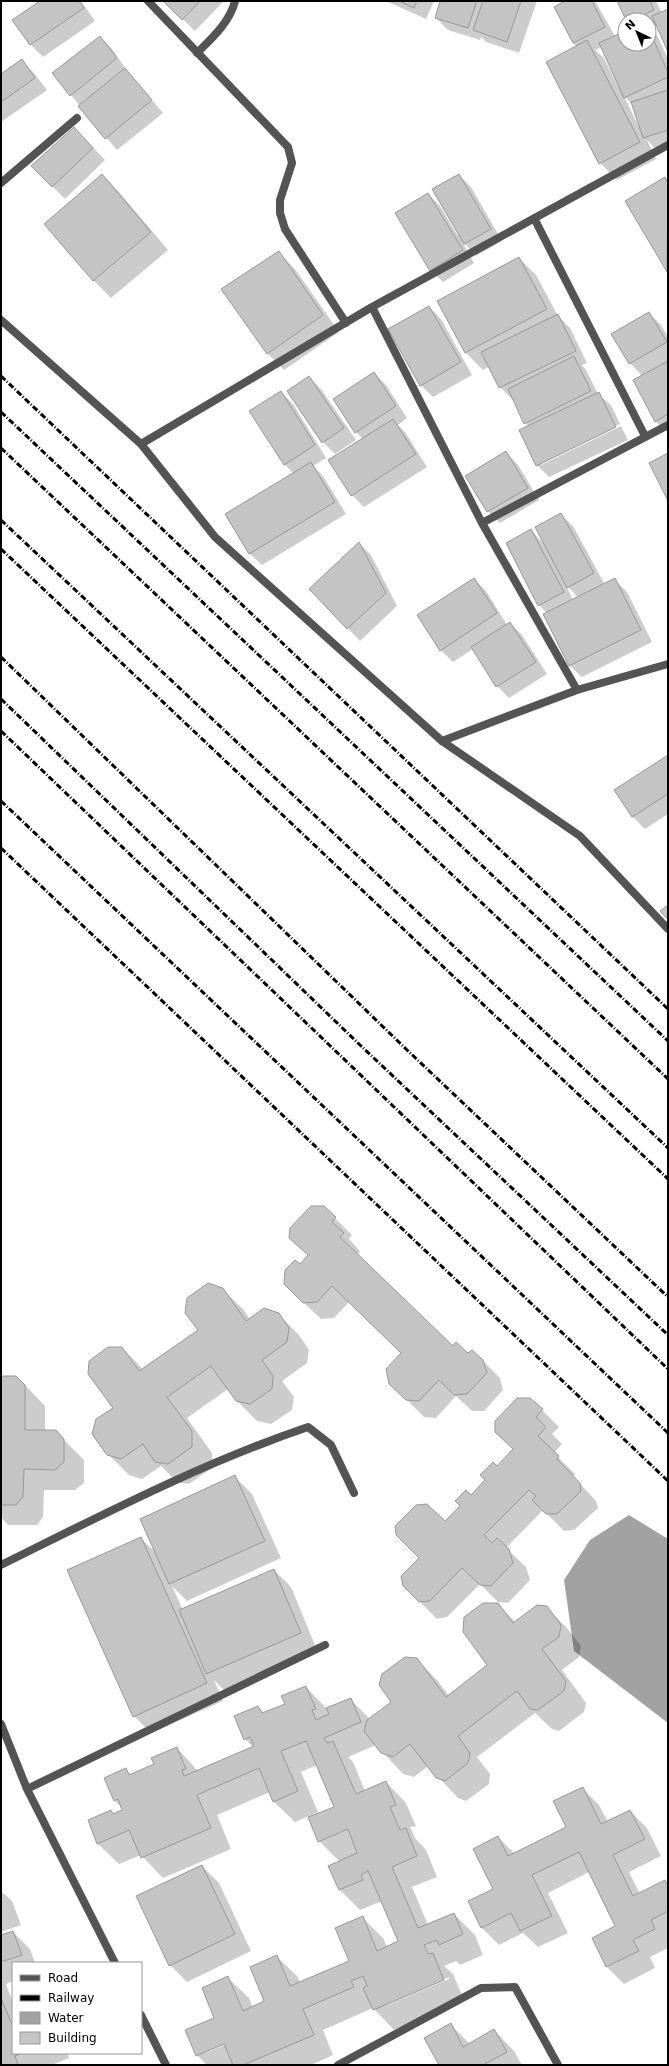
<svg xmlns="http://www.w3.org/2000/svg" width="669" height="2066" viewBox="0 0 669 2066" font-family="'DejaVu Sans',sans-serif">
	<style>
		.water { fill: #a2a2a2 }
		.shadow { fill: #0003; fill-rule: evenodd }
		.building { fill: #c4c4c4; stroke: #989898 }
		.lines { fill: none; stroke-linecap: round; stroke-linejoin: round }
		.street { stroke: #545454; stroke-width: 8 }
		.rail { stroke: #000; stroke-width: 3; stroke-dasharray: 6 2 1 2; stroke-linecap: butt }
	</style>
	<rect width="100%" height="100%" fill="#fff"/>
	<path class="water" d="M629,1515L668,1539V1723L574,1651L564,1580L590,1540Z"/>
	<path class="shadow" d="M42,1H81L95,21L43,57L31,45L14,20Z
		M164,1H224L195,31Z
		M386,1H434L426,19Z
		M441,1H537L519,53L486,42L481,37L480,40L448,30L436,18Z
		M568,1H595L615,36L625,32V44H649V20H627L618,1H656L662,13L668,10V49L657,26L651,29L657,35L668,59V145L656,149L647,140L656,159L617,180L600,163L577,46L573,43ZM602,47L620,85L618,86L604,58L595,50ZM624,96L634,106L640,127H639Z
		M100,37L112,49L128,72L163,113L117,150L71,95Z
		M22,61L34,73L47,90L1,122V76Z
		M86,140L105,160L65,199L32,166Z
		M102,175L119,192L168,250L111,298L94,281L46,224Z
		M459,175L471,187L502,241L476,256L462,241L474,263L443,282L431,270L428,194L440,206L458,236L459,235Z
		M665,179L668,182V271L626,202Z
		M278,252L295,269L339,332L284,370L267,353Z
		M519,258L536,275L558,316L570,328L587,363L582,365L586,370L598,394L611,405L620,424L541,462V465L621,426L628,440L549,477L537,465L528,427L513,399H512L500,387L490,366L483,370L466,353L438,302Z
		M429,307L441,319L472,375L433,397L421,385Z
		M649,313L661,325L668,337V433L655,421L642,376L630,363Z
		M374,373L386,385L407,418L398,425L405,432L427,467L364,507L352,495L363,439L356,432L334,399Z
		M309,377L321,389L356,440L335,454L323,442L288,391Z
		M281,392L293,404L326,458L313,466L323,476L346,514L262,565L249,553L294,474L285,465L251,411Z
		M506,452L518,465L539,500L500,523L488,511Z
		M560,514L573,526L605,585L615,580L627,592L652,642L582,677L569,665L547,613L539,605L531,530L543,543ZM565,584L579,598L573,600Z
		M359,543L371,555L397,606L360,641L310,589Z
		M474,579L486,591L507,625L510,623L522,635L547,674L509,698L497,686L473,649L453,662L441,650Z
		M668,756V814L645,829L633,817L615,790Z
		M324,1207L352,1235L349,1239L360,1251L357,1255L453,1348L482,1360L500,1378L503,1390L484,1411H472L456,1396L436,1418L424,1417L390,1383L402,1354L349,1302L334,1318L321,1319L302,1301L300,1265L309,1256L290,1238Z
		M222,1289L243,1309L250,1319L278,1314L299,1335L309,1350L307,1363L282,1381L294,1397L292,1410L271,1424L257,1421L236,1400L228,1389L187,1418L212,1453V1468L189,1484L177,1482L161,1466L142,1479L129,1475L108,1454L122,1348L143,1369L199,1330Z
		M1,1377L25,1385L45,1406V1431H55L84,1460V1483L75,1490H44L43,1517L37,1525H8L1,1517Z
		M542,1410L559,1427L552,1434L562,1444L554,1453L575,1474L573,1476L596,1501L598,1508L574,1530L564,1531L543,1510L506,1548L526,1567L530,1580L508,1603L498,1602L480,1584L447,1617L437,1619L404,1586L445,1523L497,1467L517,1452L496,1431Z
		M235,1477L252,1494L281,1558L187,1601L172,1586L183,1610L274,1570L291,1587L317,1650L224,1690L214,1680L223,1701L151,1733L134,1716L141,1538L156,1553Z
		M498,1604L516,1623L546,1607L567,1628L581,1646L579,1657L562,1670L586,1703L584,1712L559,1731L552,1729L535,1713L477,1757L490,1774L489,1784L466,1801L458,1798L428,1766L414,1777L403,1774L376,1745L348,1757L353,1762L365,1791L386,1782L406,1803L416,1826L410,1827L415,1838L426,1850L437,1877L412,1887L428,1925L454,1914L475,1935L483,1955L460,1965L456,1961L444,1966L453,1974L464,2000L394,2030L373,2008L323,2030L333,2055L311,2065H207L197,2055L216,2019L228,1978L249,1998L253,2008L266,2002L277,1957L298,1977L300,1983L350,1961L362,1917L383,1938L387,1947L399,1942L382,1901L360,1910L340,1890L329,1866L340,1862L319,1841L335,1807L317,1765L301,1772L318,1812L295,1822L274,1802L270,1792L217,1815L231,1849L163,1878L141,1855L119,1864L98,1844L111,1811L114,1815L124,1810L115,1801L106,1779L126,1769L131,1775L155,1764L177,1748L198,1771L254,1748L245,1739L258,1707L264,1713L286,1704L306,1687L327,1709L350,1699L370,1719L392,1702L416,1659L437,1680L449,1696L489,1665ZM449,1977V1979L387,2005L385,2004ZM228,2042L229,2043L205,2053V2051Z
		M582,1788L599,1805L608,1822L630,1811L647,1828L661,1856L629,1872L640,1894L665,1881L668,1884V1948L650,1957L655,1968L624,1984L607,1967L593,1939L617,1927L589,1872L548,1893L568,1933L538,1947L523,1933L499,1945L482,1928L470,1902L495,1889L498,1837L515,1854L567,1828Z
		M202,1866L219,1883L251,1951L187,1982L170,1965Z
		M1,1891L12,1901L21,1925L1,1932Z
		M13,1932L30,1949L35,1963H13V1981L6,1984L13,2003V2053H68L69,2058L52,2065H1V1936Z
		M450,2024L470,2044L494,2030L514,2051L522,2065H441Z"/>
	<path class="building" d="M40,1H79L84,8L30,45L12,20Z
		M163,1H200L182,20Z
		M399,1H417L414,8Z
		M440,1H477L468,28L435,18Z
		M483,1H521L507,42L473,30Z
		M565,1H592L605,27L573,43L554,7Z
		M617,1H650L654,10L633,20H626Z
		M668,9V52L652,16Z
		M649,30L668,72V77L624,98L599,43L625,31V44H649Z
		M100,36L117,58L70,96L52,73Z
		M587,40L640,142L599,164L546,62Z
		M22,59L35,78L1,102V74Z
		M125,68L152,100L105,139L78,106Z
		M668,90V130L643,138L631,102Z
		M74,127L93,148L52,187L31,166Z
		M102,174L151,232L93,281L44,224Z
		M459,174L491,229L464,244L432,189Z
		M665,177L668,183L667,272L625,201Z
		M428,193L463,250L430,271L395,213Z
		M279,251L323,315L267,354L221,289Z
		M519,257L547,309L465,353L437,301Z
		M429,306L461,362L420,386L388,329Z
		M649,312L667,342L629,364L611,334Z
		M558,314L576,351L499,388L481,352Z
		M574,356L591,391L524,424L508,389Z
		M668,361V414L655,422L633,380Z
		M374,372L396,406L355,433L333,399Z
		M309,376L344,428L322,443L287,391Z
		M281,391L315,445L284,465L249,411Z
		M599,392L616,427L536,466L519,430Z
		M393,419L416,454L351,496L328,460Z
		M506,451L528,488L487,512L465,476Z
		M668,453V501L649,463Z
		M311,462L335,502L249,554L225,514Z
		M561,513L594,573L567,588L535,527Z
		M531,529L564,592L538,606L506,543Z
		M359,542L386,593L347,629L309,589Z
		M474,578L497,613L440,651L417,615Z
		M615,578L641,630L569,666L543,614Z
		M510,622L536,662L496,687L471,647Z
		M668,755V794L632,817L614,790Z
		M668,905V920L660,911Z
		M311,1206H324L336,1217L332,1222L344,1233L340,1237L453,1346L456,1342L468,1353L472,1350L483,1360L487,1373L467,1394L454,1395L439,1380L419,1401L406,1400L389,1384L386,1369L401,1353L332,1286L317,1302L303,1303L284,1284L285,1270L295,1260L300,1264L308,1255L289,1238L290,1228Z
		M208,1283L223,1288L246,1321L264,1308L279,1313L289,1328L287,1342L262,1360L273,1376L272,1389L250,1404L236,1401L211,1366L167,1397L192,1431V1447L168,1464L155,1462L143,1444L121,1459L107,1455L92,1434L96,1419L113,1408L88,1374L89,1361L108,1347H122L139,1371L198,1330L185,1313L187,1298Z
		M1,1376H16L25,1385V1430H56L64,1439V1462L55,1470L24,1469L23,1497L16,1505H1Z
		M517,1398H530L543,1409L536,1417L546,1427L538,1436L559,1456L557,1459L580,1483L581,1491L557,1514H546L532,1500L536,1496L529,1490L484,1535L492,1543L497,1538L509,1549L513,1563L491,1586L480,1585L462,1568L430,1601L419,1602L403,1586L401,1576L419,1558L396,1535L395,1526L416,1505L427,1504L445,1521L460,1506L455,1501L466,1490L471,1495L485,1480L480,1475L493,1462L497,1466L513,1449L495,1432V1421Z
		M235,1475L265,1541L169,1584L140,1519Z
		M141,1537L207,1683L133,1717L67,1570Z
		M274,1569L301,1633L206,1674L179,1610Z
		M483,1603H498L513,1623L537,1605L547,1606L561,1625L559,1637L542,1649L566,1681L564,1691L538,1710L530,1709L517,1691L458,1736L470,1753L468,1763L445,1781L436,1778L410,1744L393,1757L381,1753L364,1731L367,1720L391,1702L379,1685L382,1674L405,1657L417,1658L446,1697L487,1665L463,1632L464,1617Z
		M306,1686L316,1709L312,1710L316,1720L329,1714L326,1708L351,1698L361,1722L324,1738L327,1743L333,1741L356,1794L386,1781L396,1805L390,1807L400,1830L406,1828L417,1856L392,1867L418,1928L454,1913L463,1934L439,1945L437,1940L424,1945L428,1954L433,1953L444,1980L373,2010L363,1988L367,1986L363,1976L351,1981L354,1987L303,2009L314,2035L243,2065H233L224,2044L196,2056L185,2030L214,2018L202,1988L228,1976L243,2011L264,2001L250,1967L277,1955L290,1986L349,1961L335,1928L363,1916L377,1951L398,1941L368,1871L361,1875L363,1880L339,1890L328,1866L357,1853L348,1829L318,1842L308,1817L334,1807L306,1741L281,1751L298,1791L273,1802L259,1768L197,1795L211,1828L141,1858L129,1830L97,1844L88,1820L111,1810L113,1814L122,1810L118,1799L114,1801L104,1778L126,1768L129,1775L154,1764L151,1758L177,1747L186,1769L182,1770L184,1776L254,1746L250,1737L244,1740L234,1716L258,1706L262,1713L285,1704L281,1696Z
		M583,1787L601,1824L630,1810L645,1839L613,1855L633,1896L665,1880L668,1886V1911L651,1920L655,1929L633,1940L639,1951L606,1967L592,1938L615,1926L579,1852L532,1875L552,1916L520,1931L511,1913L481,1928L468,1901L493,1889L473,1849L498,1836L508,1856L566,1827L553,1801Z
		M202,1865L235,1934L169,1966L136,1896Z
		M13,1931L22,1955L1,1962V1935Z
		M1,1998L13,2027V2053H22L15,2056L18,2065H1Z
		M451,2023L463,2047L494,2029L507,2052L483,2065H439L424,2038Z"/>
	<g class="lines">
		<path class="street" d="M148,1L288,147L292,163L280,200V213L285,229L346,323
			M197,53C212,38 230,22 235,1
			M1,183L77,118
			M534,218L645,436
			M372,307L482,523L577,690L668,664
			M1,320L141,444L215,537L442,741L580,836L668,929
			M141,444L372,307L668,145
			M482,523L668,425
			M442,741L577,690
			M1,1565C102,1515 202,1463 308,1427L331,1445L354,1493
			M1,1724L27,1789L115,1963
			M27,1789L325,1645
			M141,2015L166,2065
			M338,2065L481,1988L515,1987L558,2065"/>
		<path class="rail" d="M1,376L668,1009
			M1,412L668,1041
			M1,448L668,1079
			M1,520L668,1148
			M1,549L668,1179
			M1,657L406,1049L668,1297
			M1,699L360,1045L668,1335
			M1,731L668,1369
			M1,801L668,1433
			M1,848L668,1481"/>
	</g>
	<rect width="669" height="2066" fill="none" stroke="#000000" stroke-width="4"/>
	<rect x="12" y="1962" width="130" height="92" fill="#ffffff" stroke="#999999"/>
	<rect x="20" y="1975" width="20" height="6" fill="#545454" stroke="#999999"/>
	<text x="48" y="1982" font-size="12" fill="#000000">Road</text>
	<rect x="20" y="1995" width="20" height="6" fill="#000000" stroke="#999999"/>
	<text x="48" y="2002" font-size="12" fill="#000000">Railway</text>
	<rect x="20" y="2012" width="20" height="12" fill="#a2a2a2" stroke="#999999"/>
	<text x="48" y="2022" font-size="12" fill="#000000">Water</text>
	<rect x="20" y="2032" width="20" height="12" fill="#c4c4c4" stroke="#999999"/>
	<text x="48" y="2042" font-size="12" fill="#000000">Building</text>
	<g transform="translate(637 32) rotate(317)"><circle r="19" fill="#ffffff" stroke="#999999"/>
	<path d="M0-3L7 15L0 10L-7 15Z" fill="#000000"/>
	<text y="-6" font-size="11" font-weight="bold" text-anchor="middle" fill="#000000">N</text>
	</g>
</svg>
